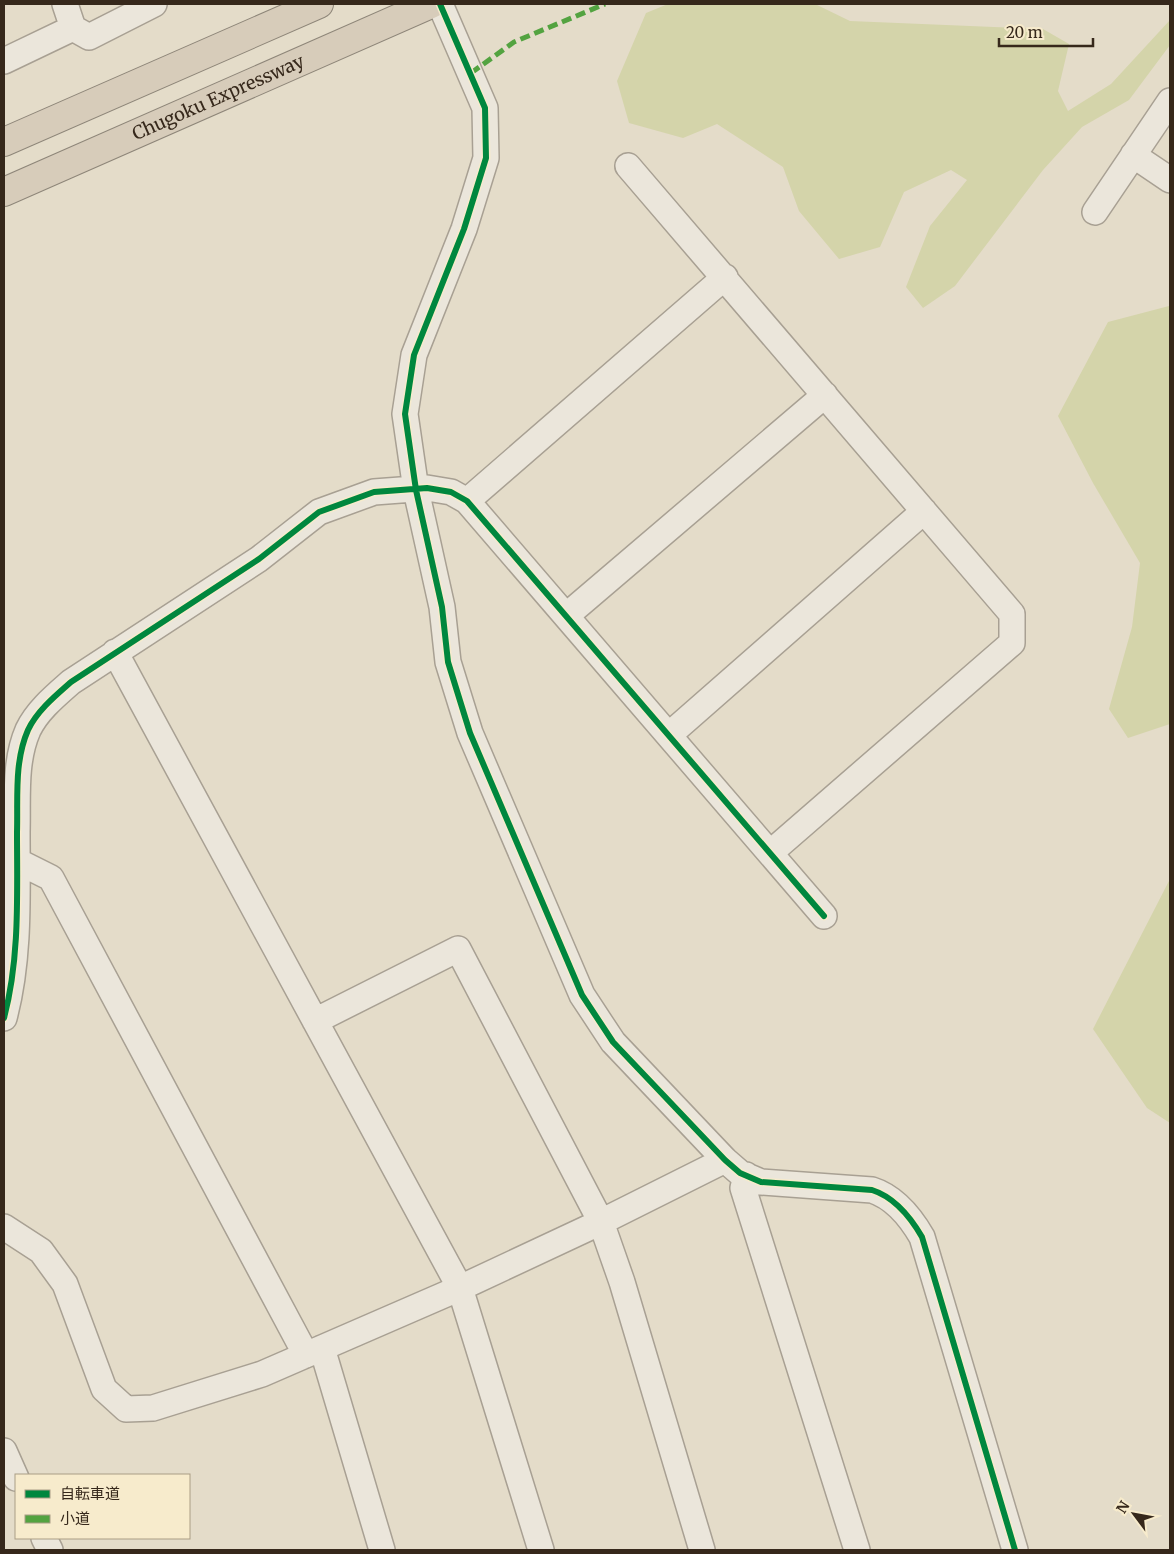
<svg xmlns="http://www.w3.org/2000/svg" width="1174" height="1554" viewBox="0 0 1174 1554" font-family="Merriweather,'Noto Sans JP',serif">
	<style>
		.green { fill: #d4d4aa }
		.lines { fill: none; stroke-linecap: round; stroke-linejoin: round }
		.street-casing { stroke: #a8a093; stroke-width: 28 }
		.highway-casing { stroke: #8e8679; stroke-width: 30 }
		.street { stroke: #ebe6db; stroke-width: 25 }
		.highway { stroke: #d7ccba; stroke-width: 28 }
		.quiet { stroke: #53a340; stroke-width: 5; stroke-dasharray: 10 5; stroke-linecap: butt }
		.cycleway-casing { stroke: #f7ebcc; stroke-width: 9 }
		.cycleway { stroke: #00873e; stroke-width: 6 }
		.labels { text-anchor: middle; stroke-width: 4.5; stroke-linejoin: round; paint-order: stroke }
		.street-label { font-size: 18px; fill: #36281b; stroke: #f7ebcc }
	</style>
	<rect width="100%" height="100%" fill="#e4dcc9"/>
	<path class="green" d="M668,4H815L850,21L1043,29L1069,44L1058,91L1068,111L1111,84L1170,20V45L1129,100L1082,127L1043,170L955,286L923,308L906,287L930,226L967,180L951,170L904,192L880,247L839,259L799,211L783,167L717,124L683,138L629,123L617,81L646,13Z
		M1169,306L1170,724L1128,738L1109,709L1132,627L1140,563L1093,483L1058,416L1108,322Z
		M1170,879V1123L1147,1108L1093,1029Z"/>
	<g class="lines">
		<defs>
			<path id="street" d="M65,4L73,28L89,37L154,4
				M440,4L485,108L486,158L464,229L414,355L405,414L416,490L442,607L448,662L470,733L582,995L613,1042L725,1160L740,1173L761,1182L872,1190C894,1197 911,1218 922,1237L1015,1550
				M4,61L73,28
				M1133,155L1170,180
				M628,166L1012,614V643L770,853
				M1095,212L1170,101
				M467,501L725,277
				M566,616L825,395
				M115,652L460,1288L541,1550
				M669,735L924,511
				M17,861L51,878L306,1355
				M4,1018C20,958 17,893 17,832C18,798 14,762 28,730C37,711 55,696 71,682L259,559L319,512L374,492L427,488L451,492L467,501L824,916
				M315,1021L458,949L601,1222L622,1282L702,1550
				M746,1175L743,1188L857,1550
				M4,1227L41,1251L65,1284L104,1389L126,1409L153,1408L262,1374L460,1288L601,1222L725,1160
				M322,1348L382,1550
				M4,1451L16,1478
				M44,1538L50,1550"/>
			<g id="highway">
				<path d="M4,142L319,4"/>
				<path id="s1" d="M4,192L431,4"/>
			</g>
		</defs>
		<use href="#street" class="street-casing"/>
		<use href="#highway" class="highway-casing"/>
		<use href="#street" class="street"/>
		<use href="#highway" class="highway"/>
		<path class="quiet" d="M471,73L514,42L605,4"/>
		<defs>
			<path id="cycleway" d="M440,4L485,108L486,158L464,229L414,355L405,414L416,490L442,607L448,662L470,733L582,995L613,1042L725,1160L740,1173L761,1182L872,1190C894,1197 911,1218 922,1237L1015,1550
				M4,1018C20,958 17,893 17,832C18,798 14,762 28,730C37,711 55,696 71,682L259,559L319,512L374,492L427,488L451,492L467,501L824,916"/>
		</defs>
		<use href="#cycleway" class="cycleway-casing"/>
		<use href="#cycleway" class="cycleway"/>
	</g>
	<g class="labels">
		<g class="street-label">
			<text dy="6" stroke="none"><textPath href="#s1" startOffset="234">Chugoku Expressway</textPath></text>
		</g>
	</g>
	<rect width="1174" height="1554" fill="none" stroke="#36281b" stroke-width="10"/>
	<rect x="15" y="1474" width="175" height="65" fill="#f7ebcc" stroke="#aa9d85"/>
	<rect x="25" y="1490" width="25" height="8" fill="#00873e" stroke="#aa9d85"/>
	<text x="60" y="1499" font-size="15" fill="#36281b">自転車道</text>
	<rect x="25" y="1515" width="25" height="8" fill="#53a340" stroke="#aa9d85"/>
	<text x="60" y="1524" font-size="15" fill="#36281b">小道</text>
	<g transform="translate(1134 1514) rotate(302)" stroke="#f7ebcc" stroke-width="4" paint-order="stroke">
	<path d="M0-4L9 19L0 12L-9 19Z" fill="#36281b"/>
	<text y="-8" font-size="14" font-weight="bold" text-anchor="middle" fill="#36281b">N</text>
	</g>
	<path d="M999 38v8h94v-8" fill="none" stroke="#36281b" stroke-width="2.5"/>
	<text x="1006" y="38" font-size="15" fill="#36281b" stroke="#f7ebcc" stroke-width="4" paint-order="stroke">20 m</text>
</svg>
